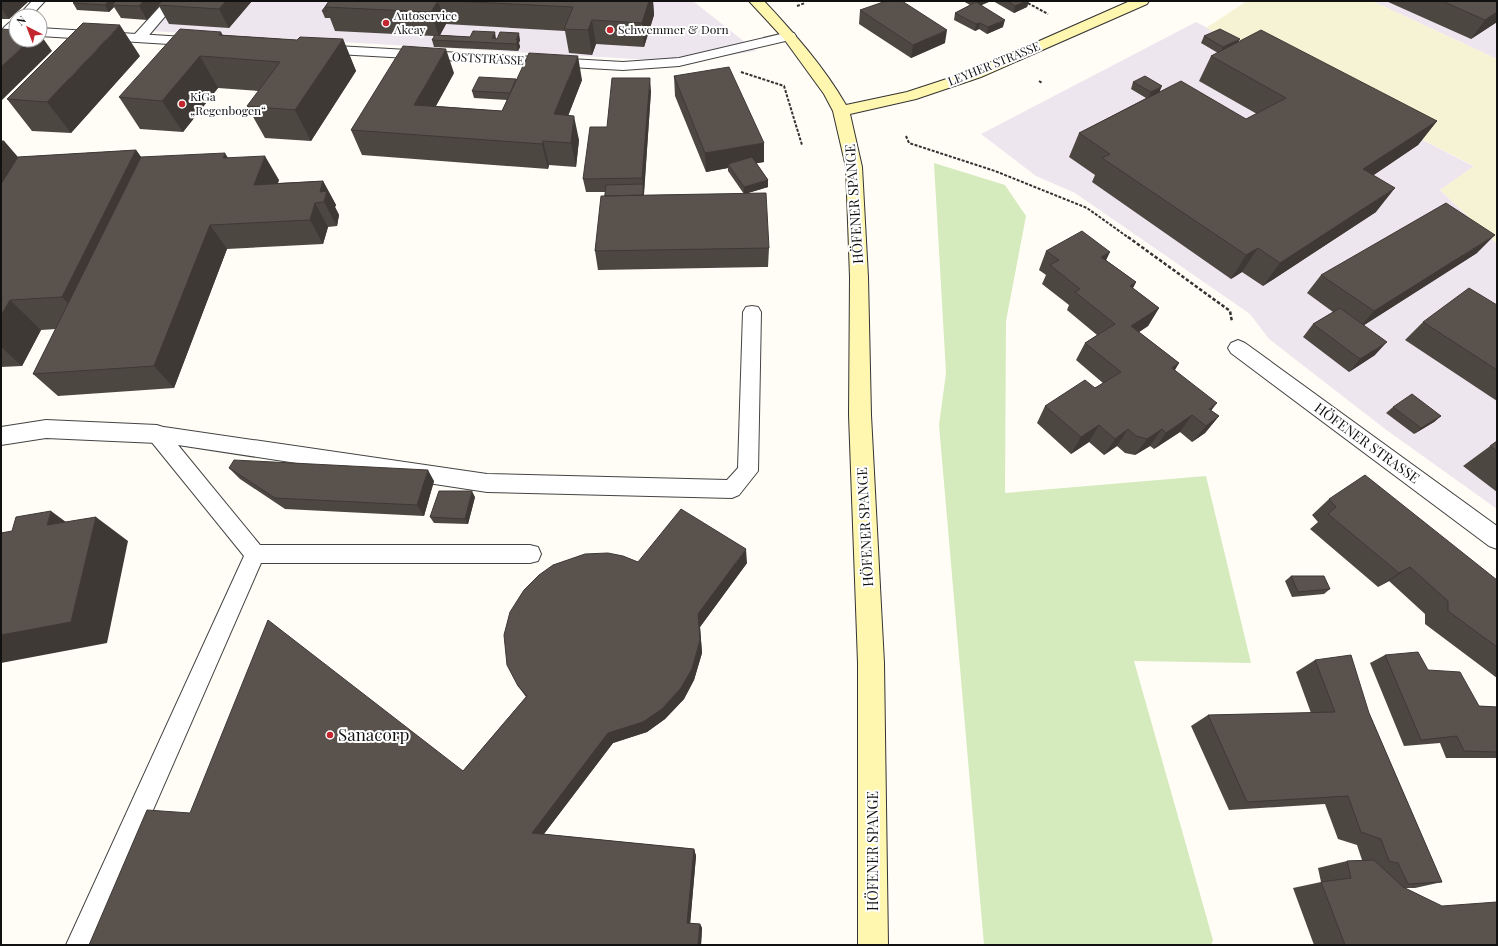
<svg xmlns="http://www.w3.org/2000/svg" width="1498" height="946" viewBox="0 0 1498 946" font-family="'Playfair Display',serif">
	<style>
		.industrial { fill: #eee6ef }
		.farmland { fill: #f6f3d4 }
		.green { fill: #d5ebbd }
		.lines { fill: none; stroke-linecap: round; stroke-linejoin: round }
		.service-casing { stroke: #444; stroke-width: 2 }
		.minor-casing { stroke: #444; stroke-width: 2 }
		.secondary-casing { stroke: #333; stroke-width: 2 }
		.path-far1 { stroke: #333; stroke-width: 2; stroke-dasharray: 3 1.5; stroke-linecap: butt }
		.path { stroke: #333; stroke-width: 2.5; stroke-dasharray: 3.5 2; stroke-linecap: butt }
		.service { fill: #fff; fill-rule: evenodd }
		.minor { fill: #fff; fill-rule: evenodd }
		.secondary { fill: #fff6b0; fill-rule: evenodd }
		.wall { fill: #4d4742 }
		.shaded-wall { fill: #3f3936 }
		.building { fill: #5a524d; stroke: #3f3936 }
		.poi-dot { fill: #c4262e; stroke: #fff; stroke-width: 1.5 }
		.labels { text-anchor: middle; stroke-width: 4; stroke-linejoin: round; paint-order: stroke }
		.far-poi-label { font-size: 12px; fill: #111; stroke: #fff; text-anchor: start }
		.far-street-label { font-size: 12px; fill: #111; stroke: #fff }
		.street-label { font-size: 14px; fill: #111; stroke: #fff }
		.near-poi-label { font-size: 17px; fill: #111; stroke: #fff; text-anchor: start }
	</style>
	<rect width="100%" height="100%" fill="#fffdf5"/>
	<path class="industrial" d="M179,1H693L756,51L688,62L150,31Z
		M1372,1H1497V59Z
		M1196,22L1475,167L1440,190L1497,244V509L1385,429L1269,339L1250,314L1075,193L1036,176L981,134Z"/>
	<path class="farmland" d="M1247,1H1372L1497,59V244L1440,190L1474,166L1206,28Z"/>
	<path class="green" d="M934,163L1005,185L1026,216L1006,321L1005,493L1206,476L1251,663L1134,661L1213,940L1211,945H984L939,425L946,373Z"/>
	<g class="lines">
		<defs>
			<path id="service" d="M32,1H45L31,16H18Z
				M165,1H178L144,41H134L132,38L134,35Z
				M16,19V30L13,34H3L1,31C5,26 10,21 16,19Z
				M752,306L758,307L761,312L758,471L739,495L732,498L487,492L178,445L260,545H530L538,547L541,554L538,561L530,563H261L94,945H66L244,556L150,440L147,434L150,428L157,426L487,474L727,480L738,468L743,312L746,307Z"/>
			<path id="minor" d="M40,28L201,38L206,39L208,42L206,45L201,46L40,36Z
				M789,32L794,33L796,36L794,39L679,66L623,70L319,53L314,52L312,49L314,46L319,45L623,62L679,58Z
				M1238,340L1245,343L1497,526V549L1489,546L1231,353L1228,348L1231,343Z
				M46,420L157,425L165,428L168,434L165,440L157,443L46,438L1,445V427Z"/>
			<path id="secondary" d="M749,1H764C794,33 824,67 846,105L907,92L971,71L1130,1H1149L1147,4L981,77L916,99L850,114L862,167L868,277L871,415L884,663L888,945H858V663L849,415L850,277L846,167L833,111L824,94L784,39Z"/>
		</defs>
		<use href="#service" class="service-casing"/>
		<use href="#minor" class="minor-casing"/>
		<use href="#secondary" class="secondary-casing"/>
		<path class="path-far1" d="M1024,1L1048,14
			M797,6L805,3
			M741,72L784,86L802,145
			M1039,81L1042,83
			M906,136L909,143L995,171L1087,208L1129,238"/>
		<path class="path" d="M1128,237L1230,311L1232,322"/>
		<use href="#service" class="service"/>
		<use href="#minor" class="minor"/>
		<use href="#secondary" class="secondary"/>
	</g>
	<path class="wall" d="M1,1H29L9,19H1Z
		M252,1L229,28L169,24L159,6L147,20L121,18L114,7L109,12L77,10L73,3Z
		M329,1H653L654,15L644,47L596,44L592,55L569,53L565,31L446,24L440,35L520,40L519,43L520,47L518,51L434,47L432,40L434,36L335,31L330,18H325L322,11Z
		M963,1H991L981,5L1003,27L987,34L979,29L975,31L954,20L955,13L970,5Z
		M993,1H1029L1027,7L1014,13Z
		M1386,1H1497V22L1471,39Z
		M860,10L945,43L911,58L859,24Z
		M223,35L297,40L343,39L356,71L311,141L265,138L247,106L259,91L218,88L183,132L140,129L119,97Z
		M1204,36L1238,42L1437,121L1418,145L1373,175L1376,212L1263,286L1242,272L1231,279L1092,182L1095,175L1069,157L1079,133L1146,98L1131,89L1133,82L1160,91L1246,119L1257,114L1199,81L1211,56L1218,53L1201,43Z
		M140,56L71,133L32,131L7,99Z
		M454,73L436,106L502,111L507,100L474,98L472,91L516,79L582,80L568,116L579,140L576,167L549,165L548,169L362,155L351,130Z
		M674,76L764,143V162L756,163L768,180V187L745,194L769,248L768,267L598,270L595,251L605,192H586L583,179L607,127L651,91L644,195L744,194L728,171V168L706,172L675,96Z
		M1,141H4L18,157L136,150L141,157L228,158L279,180L278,183L323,181L336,205L335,207L339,215L337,226L328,227L323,244L227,249L174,388L58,396L33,374L56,329L41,330L22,366L1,367Z
		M1046,251L1106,260L1136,282L1133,288L1159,308L1148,326L1139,332L1179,363L1175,370L1212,411L1219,416L1205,433L1192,442L1180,432L1154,449L1150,446L1135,455L1125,453L1117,446L1104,455L1089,442L1071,454L1037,423L1045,406L1095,388L1103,383L1076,360L1085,343L1097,335L1067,310L1069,305L1042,284L1046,275L1039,270Z
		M1477,253L1364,325L1375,355L1349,372L1303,337L1313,324L1333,312L1307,293L1321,275Z
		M1497,305V401L1405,340L1423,322Z
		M1393,407L1441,416L1434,422L1414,434L1386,413Z
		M1497,441V492L1463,466Z
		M229,468L434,481L424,516L285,509L240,479Z
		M475,497L468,524L434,523L430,517Z
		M1329,499L1497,580V678L1425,624V614L1389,581L1378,587L1310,529L1318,522L1312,515Z
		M638,562L747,563L700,627L702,653L694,680L684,699L665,719L647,732L613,743L544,834L694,849L696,856L690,923L700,924L702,928L701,945H89L190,813L463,771L526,697L518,686Z
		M1291,576L1330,589L1324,594L1292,597L1285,581Z
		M1385,655L1428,670L1479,706L1497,707V758H1446L1440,743L1404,746L1370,663Z
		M1315,660L1369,713L1442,882L1415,888H1405L1497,945H1314L1293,888L1321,882L1318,868L1347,861L1362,860L1357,845L1338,839L1325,804L1229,810L1191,726L1208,715L1311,713L1296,672Z"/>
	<path class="shaded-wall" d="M1,1H29L9,19L1,8Z
		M109,1H119L112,5L114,7L109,12L105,5Z
		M144,1H164L158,5L159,6L147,20L139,6Z
		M226,1H252L229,28L219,9Z
		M438,1L446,24L439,37L431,12Z
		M646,1H653L654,15L644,47L642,23Z
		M977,1H991L975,8Z
		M1027,1H1029L1027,7L1014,13L1015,6Z
		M1497,12V22L1471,39L1485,20Z
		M592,20L596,44L592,55L588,30Z
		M1005,20L1003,27L987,34L988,27Z
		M980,23L979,29L975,31L976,24Z
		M120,25L140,56L71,133L47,102Z
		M947,30L945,43L911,58L913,45Z
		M221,32L236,59L219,35Z
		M495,32L496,39L492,38Z
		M519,33L520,40L519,43L520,47L518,51L516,40Z
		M40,34L52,51L1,101V67L29,40H40Z
		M343,39L356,71L311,141L295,110Z
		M1240,39L1236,46L1220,54L1223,47Z
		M446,49L454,73L423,129L414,105Z
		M200,56L218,88L183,132L162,101Z
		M578,56L582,80L559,139L554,114Z
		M650,78L651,91L644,191L642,178Z
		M1162,86L1159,93L1148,99L1151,92Z
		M574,116L579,140L576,167L571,143Z
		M1437,121L1418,145L1346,194L1363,169Z
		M4,141L20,160L1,186V145Z
		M543,141L549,165L548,169L542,144Z
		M764,143V162L731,168L728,164V168L706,172L705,153Z
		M136,150L159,182L90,327L62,297Z
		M225,153L240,177L223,158Z
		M265,156L279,180L268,209L254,185Z
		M768,180V187L744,194V187Z
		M323,181L336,205L335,207L339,215L337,226L324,202L320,192Z
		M643,184L644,191L643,214L642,208Z
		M1395,188L1376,212L1263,286L1280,263Z
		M315,203L328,227L323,244L310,220Z
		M210,225L227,249L174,388L154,366Z
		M1495,235L1477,253L1358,329L1374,311Z
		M1258,248L1242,272L1231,279L1246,255Z
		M1110,252L1101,271V257Z
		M1136,282L1126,301L1130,286Z
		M10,300L41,330L22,366L1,347V316Z
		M1159,308L1148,326L1121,344L1131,326Z
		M1387,342L1375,355L1349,372L1360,359Z
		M1179,363L1167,381L1172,368Z
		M1217,403L1204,420L1209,409Z
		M1192,415L1180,432L1154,449L1166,433Z
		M1219,416L1205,433L1192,442L1206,426Z
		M1441,416L1434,422L1414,434L1421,428Z
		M1099,425L1089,442L1071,454L1081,437Z
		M1128,429L1117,446L1104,455L1115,439Z
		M1162,429L1150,446L1135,455L1147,439Z
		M428,470L434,481L424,516L417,505Z
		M472,491L475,497L468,524L465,519Z
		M51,511L85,536L47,525Z
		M96,517L128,541L107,643L1,663V635Z
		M746,549L747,563L700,627L702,653L694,680L684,699L665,719L647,732L613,743L540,839L532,833L608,733L698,614Z
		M1410,567L1389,581L1378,587L1399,573Z
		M694,849L696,856L690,926L687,923Z
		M700,924L702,928L701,945H698Z"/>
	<path class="building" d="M75,1H109L105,5L73,3Z
		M116,1H144L139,6L112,5Z
		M162,1H226L219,9L158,5Z
		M329,1H438L431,12L325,7Z
		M451,1H649L642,23L592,20L588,30L564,29L573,7Z
		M886,1H902L947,30L913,45L860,10Z
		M1007,1H1027L1015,6Z
		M1442,1H1497V12L1485,20Z
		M976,2L1005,20L988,27L980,23L976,24L955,13Z
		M325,7L327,11H322Z
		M83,23L120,25L47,102L7,99Z
		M1,29L16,30V40H29L1,67Z
		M180,29L221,32L219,35L297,40L300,37L343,39L295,110L247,106L280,62L200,56L162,101L119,97Z
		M1220,29L1240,39L1223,47L1204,36Z
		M1261,30L1437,121L1363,169L1395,188L1280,263L1258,248L1246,255L1102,158L1110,154L1079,133L1181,81L1246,119L1286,98L1211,56Z
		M473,31L495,32L492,38L497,39L500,32L519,33L516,40H518L516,44L432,40L435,35L470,37Z
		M403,46L446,49L414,105L502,111L529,53L578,56L554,114L574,116L571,143L543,141L542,144L351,130Z
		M729,67L764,143L705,153L674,76Z
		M1145,76L1162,86L1151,92L1133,82Z
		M479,77L516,79L510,93L472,91Z
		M612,78H650L642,178L583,179L590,127H607Z
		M1,141H4L1,145Z
		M136,150L62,297L10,300L1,316V184L18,157Z
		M225,153L223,158L265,156L254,185L323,181L320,192L327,191L324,202L315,203L310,220L210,225L154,366L33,374L141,157Z
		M752,157L768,180L744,187L728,164Z
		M643,184V195L605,196L606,185Z
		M766,193L769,248L595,251L601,196Z
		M1446,203L1495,235L1374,311L1321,275Z
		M1082,231L1110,252L1101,257L1136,282L1130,286L1159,308L1131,326L1179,363L1172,368L1217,403L1209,409L1219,416L1206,426L1192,415L1166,433L1162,429L1147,439L1136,436L1128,429L1115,439L1099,425L1081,437L1045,406L1085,380L1095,388L1121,372L1085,343L1115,324L1075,292L1080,289L1050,265L1059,260L1046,251Z
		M1469,288L1497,305V370L1423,322Z
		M1340,308L1387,342L1360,359L1313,324Z
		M1412,394L1441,416L1421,428L1393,407Z
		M1497,441V451L1490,446Z
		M234,460L428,470L417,505L275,498L229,468Z
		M1365,475L1497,580V647L1448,611V601L1410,567L1399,573L1328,514L1336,507L1329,499Z
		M439,491H472L465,519L430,517Z
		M681,509L746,549L698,614L700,640L692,669L681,688L662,709L643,722L608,733L532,833L694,849L687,923L700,924L698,945H89L147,810L190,813L268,620L463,771L527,696L518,686L507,665L504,635L510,612L524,590L539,575L553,565L585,554L608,553L623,556L638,562Z
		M51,511L47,525L96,517L71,622L1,635V533L12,531L16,517Z
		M1291,576H1324L1330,589L1298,592Z
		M1418,652L1428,670L1460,672L1479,706L1497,707V752L1464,751L1457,736L1421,740L1385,655Z
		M1351,655L1369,713L1442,882L1408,884L1398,863L1389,861L1381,839L1361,832L1348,796L1247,802L1208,715L1335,712L1315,660Z
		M1374,860L1403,887L1442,906L1497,902V945H1345L1321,882L1351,878L1347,861Z"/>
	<g class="poi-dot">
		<circle cx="386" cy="23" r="4"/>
		<circle cx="610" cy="30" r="4"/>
		<circle cx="182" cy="104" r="4"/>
		<circle cx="330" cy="735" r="4"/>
	</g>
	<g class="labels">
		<g class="far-poi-label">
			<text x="394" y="20">Autoservice<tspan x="394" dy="14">Akcay</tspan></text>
			<text x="618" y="34">Schwemmer &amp; Dorn</text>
			<text x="190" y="101">KiGa<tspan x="190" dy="14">„Regenbogen“</tspan></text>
		</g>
		<g class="far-street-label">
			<text transform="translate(488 59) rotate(3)" y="4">OSTSTRASSE</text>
			<text transform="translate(994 64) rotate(-22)" y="4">LEYHER STRASSE</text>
		</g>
		<g class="street-label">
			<text transform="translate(854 204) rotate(-94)" y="5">HÖFENER SPANGE</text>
			<text transform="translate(1367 443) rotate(36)" y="5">HÖFENER STRASSE</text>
			<text transform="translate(865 527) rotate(-93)" y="5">HÖFENER SPANGE</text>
			<text transform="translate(873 851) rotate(-90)" y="5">HÖFENER SPANGE</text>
		</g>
		<g class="near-poi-label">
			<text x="338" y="741">Sanacorp</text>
		</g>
	</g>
	<rect width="1498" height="946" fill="none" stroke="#111111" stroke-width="4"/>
	<g transform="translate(28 28) rotate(318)"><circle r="19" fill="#ffffff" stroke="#a0a0a0"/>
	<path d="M0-3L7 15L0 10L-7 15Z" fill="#c4262e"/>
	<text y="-6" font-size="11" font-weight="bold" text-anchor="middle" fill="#111111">N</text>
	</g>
</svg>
